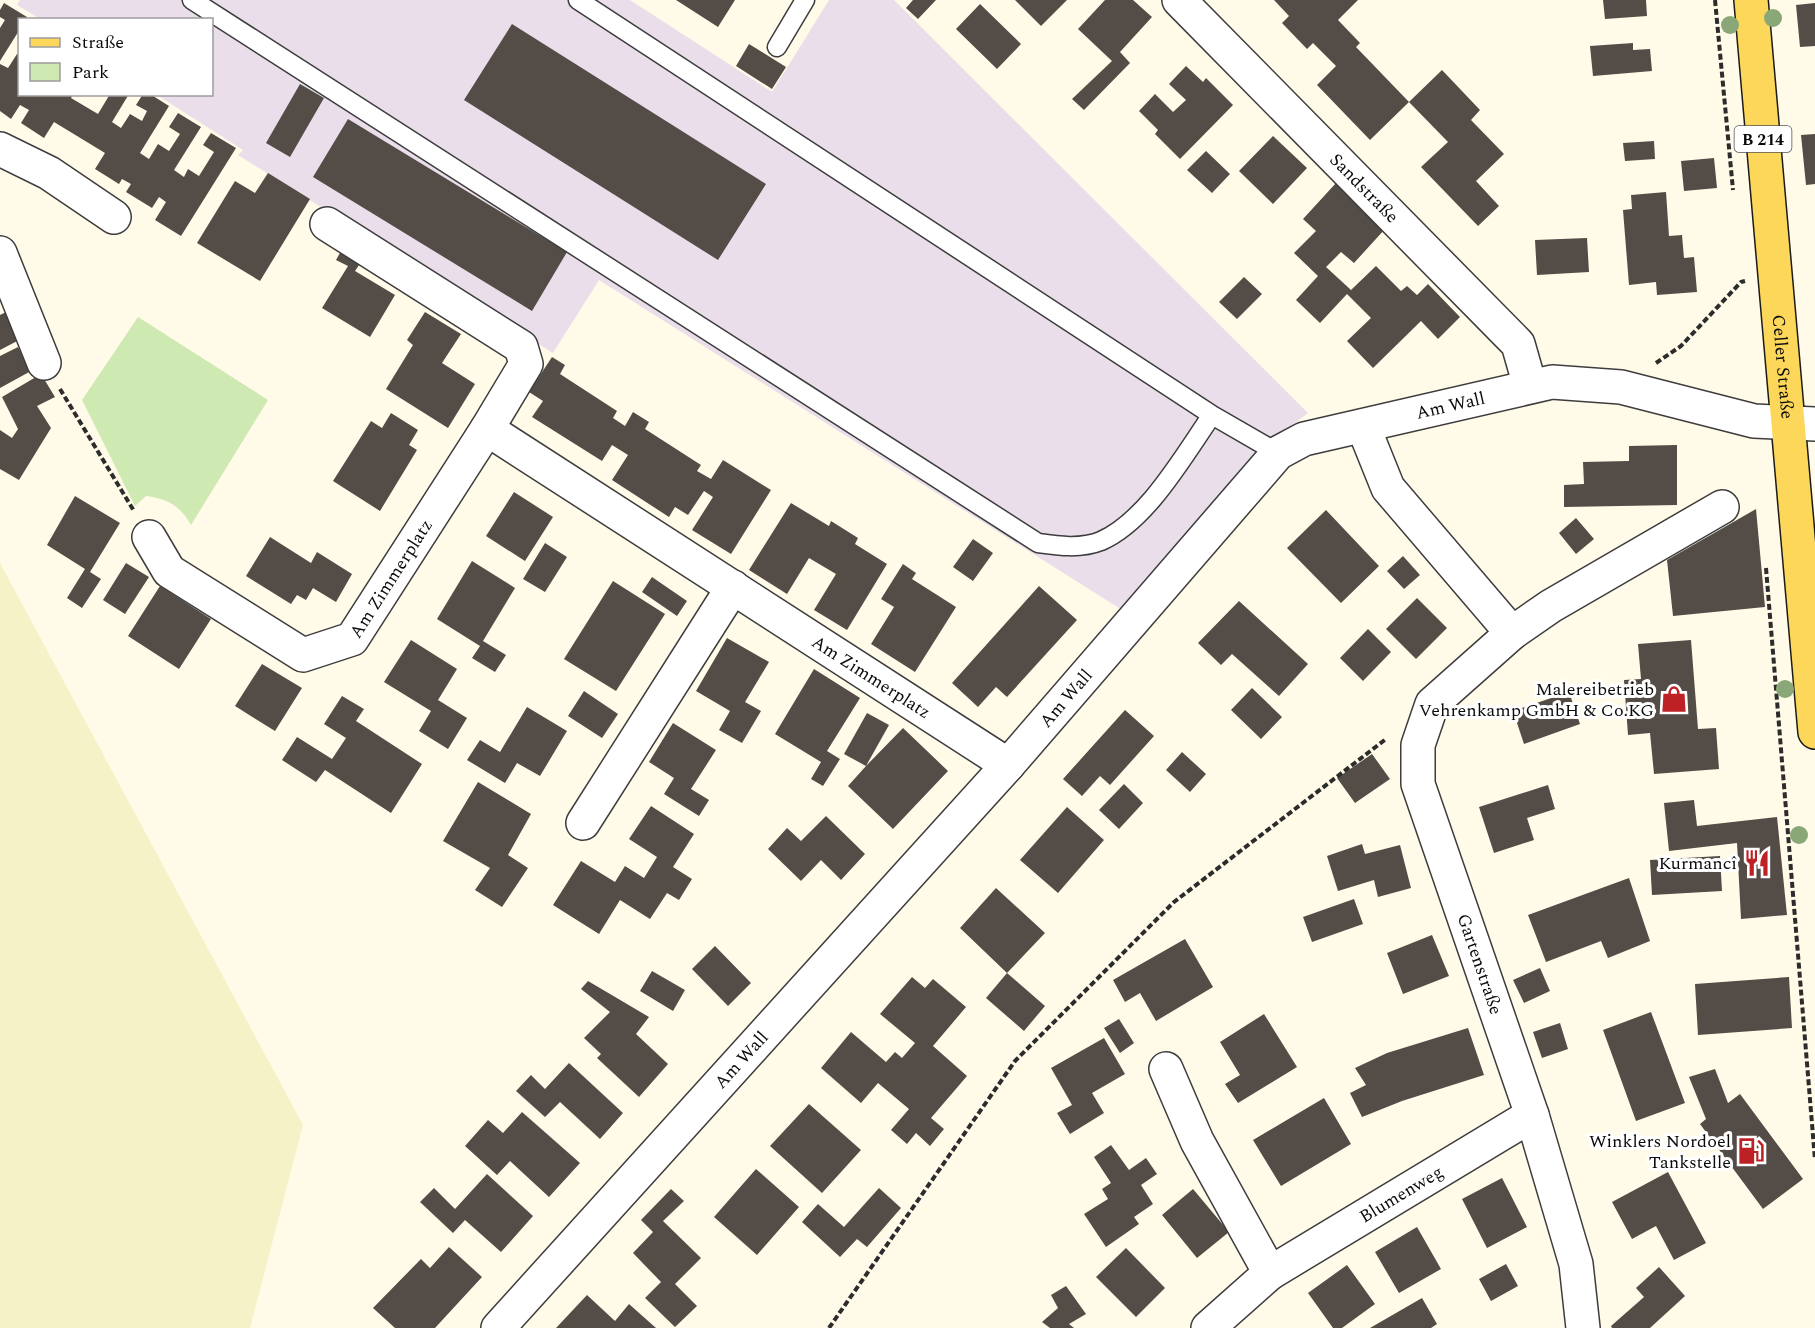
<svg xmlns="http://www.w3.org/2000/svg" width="1815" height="1328" viewBox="0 0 1815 1328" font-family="Spectral,serif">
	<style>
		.industrial { fill: #e9deea }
		.farmland { fill: #f5f2c8 }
		.green { fill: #cee9b1 }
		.building { fill: #534c47 }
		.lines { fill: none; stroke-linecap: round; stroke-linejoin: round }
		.lane-casing { stroke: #3d3d3d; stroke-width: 21 }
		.street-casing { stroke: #3d3d3d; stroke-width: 36 }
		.primary-casing { stroke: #1b1b1b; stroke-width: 36 }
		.path { stroke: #2c2c2c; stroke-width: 4; stroke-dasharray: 6 3; stroke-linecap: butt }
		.lane { stroke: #fff; stroke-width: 18 }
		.street { stroke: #fff; stroke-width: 33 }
		.primary { stroke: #fcd75a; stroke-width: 33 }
		.tree { fill: #89a777 }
		.labels { text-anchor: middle; stroke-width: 6; stroke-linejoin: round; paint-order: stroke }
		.shield { fill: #fff; stroke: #545454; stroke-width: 1.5 }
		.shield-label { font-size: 16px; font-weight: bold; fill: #0a0a0a }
		.street-label { font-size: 18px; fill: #0a0a0a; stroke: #fff }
		.poi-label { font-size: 18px; fill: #0a0a0a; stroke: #fff; text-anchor: end }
	</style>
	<rect width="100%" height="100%" fill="#fffbe8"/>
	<path class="industrial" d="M20,0H630L772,92L829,0H894L1308,413L1259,450L1122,610L599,280L553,353L238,155L243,150L157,95L212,94V20L40,19L17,5Z"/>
	<path class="farmland" d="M0,563L303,1125L250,1328H0Z"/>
	<path class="green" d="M138,317L268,400L191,525C180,506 169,499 146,496L135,506L82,400Z"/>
	<path class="building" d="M676,0H735L718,27Z
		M913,0H936L918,19L906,8Z
		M1015,0H1067L1041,26Z
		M1105,0H1133L1152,17L1120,52L1130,63L1084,110L1072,99L1112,61L1078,29Z
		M1274,0H1358L1338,20L1360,43L1356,47L1409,102L1370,140L1317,85L1336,66L1313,43L1307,49L1282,23L1289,16Z
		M1603,0H1646L1647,16L1605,19Z
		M4,3L27,17L25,20H20V29L0,61V28L5,20L0,17V10Z
		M1815,3V46L1800,47L1796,5Z
		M980,4L1021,44L997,69L956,29Z
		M512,24L766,184L718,260L464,100Z
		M1633,43V50L1650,49L1652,71L1593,76L1590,46Z
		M749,44L786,67L772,89L736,66Z
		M17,54L20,55V94H73L71,98L98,114L110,94H129L112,122L121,128L130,114L142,121L147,111L136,105L143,94H150L169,106L140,153L149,159L158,144L169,151L180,134L169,127L178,113L201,127L174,170L184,177L188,169L199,176L214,152L203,145L211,133L236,148L181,236L155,220L166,202L159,197L152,208L126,192L131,184L122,179L119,184L95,169L105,153L54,122L44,138L21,123L29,110L20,105L11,119L0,111V64L8,68Z
		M1186,66L1203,82L1206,78L1233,105L1180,159L1155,134L1158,130L1139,111L1155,94L1173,112L1186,100L1169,84Z
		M1442,70L1480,110L1471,120L1504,154L1476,181L1499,206L1478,226L1421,167L1448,142L1409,102Z
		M300,84L324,98L290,157L266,143Z
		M348,119L567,252L532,311L313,177Z
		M1815,134V184L1806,185L1801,135Z
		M1273,136L1307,168L1273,204L1239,171Z
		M1654,141L1655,159L1625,161L1623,143Z
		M1206,151L1230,174L1212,193L1187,170Z
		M1714,158L1717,188L1684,191L1681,161Z
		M268,173L310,199L260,281L197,243L235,181L255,193Z
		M1336,183L1385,229L1354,263L1341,252L1326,267L1351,290L1376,266L1401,291L1407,286L1417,295L1428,284L1460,317L1438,339L1421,321L1373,368L1347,341L1371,318L1347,294L1320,323L1296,300L1318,276L1294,253L1316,231L1303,219Z
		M1666,192L1669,236L1682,235L1684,258L1694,257L1697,292L1657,295L1656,282L1629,285L1623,210L1632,209L1631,195Z
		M1587,238L1589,272L1537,275L1535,240Z
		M345,244L365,256L355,271L395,295L370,337L322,308L348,266L336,260Z
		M1244,277L1262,294L1237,319L1219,302Z
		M8,311L21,339L0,350V315Z
		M425,312L461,334L442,363L475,384L448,428L386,389L413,345L407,340Z
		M18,347L31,371L0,388V356Z
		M552,357L565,365L560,374L617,411L613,418L625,426L633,412L649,422L645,429L701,465L697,471L711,479L723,460L771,490L731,554L692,530L713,497L704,491L688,515L675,507L669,517L612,480L628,455L612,445L602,461L532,417L543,401L529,392Z
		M41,374L55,397L37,406L51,428L19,480L0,469V430L12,438L18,429L2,397Z
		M391,413L418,430L409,445L417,450L380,511L333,481L371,421L382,428Z
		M1677,445V505L1564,507V485L1584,484L1583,462L1629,461V446Z
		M514,492L553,517L525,561L486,536Z
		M75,496L120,523L90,572L101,579L82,608L67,598L85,569L47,545Z
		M791,503L829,526L831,521L858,538L855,544L887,564L847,630L814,610L836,574L809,558L787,594L749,570Z
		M1756,509L1765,607L1673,616L1667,560Z
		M1326,510L1379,566L1341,603L1287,548Z
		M1576,518L1594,539L1576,554L1559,533Z
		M270,537L311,563L317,552L352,574L336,602L313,588L306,600L297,595L291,604L246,576Z
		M973,539L993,553L973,581L953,567Z
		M545,543L567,557L545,592L523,579Z
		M1403,556L1420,575L1404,589L1387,571Z
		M472,561L515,588L483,641L506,655L495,672L472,658L480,646L437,619Z
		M126,563L149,577L125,614L103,600Z
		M903,564L916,573L912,579L956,607L915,672L871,644L894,607L881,599Z
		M652,577L687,601L677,616L642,592Z
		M613,581L665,614L616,691L564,659Z
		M160,586L211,619L179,669L128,636Z
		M1039,586L1077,620L1007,697L996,687L978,707L952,683Z
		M1417,598L1447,628L1416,659L1386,629Z
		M1239,601L1308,664L1279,696L1232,654L1221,665L1198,643Z
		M1368,629L1391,652L1363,681L1340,658Z
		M727,638L769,662L745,702L761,711L742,743L719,730L730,711L696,691Z
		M411,640L457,669L438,700L467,718L448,749L419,731L431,711L384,682Z
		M1691,640L1698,729L1716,728L1719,769L1654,774L1650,733L1628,735L1624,680L1641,679L1638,644Z
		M262,664L302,688L275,731L235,706Z
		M814,669L860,698L827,751L840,759L823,786L811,779L821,762L775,734Z
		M1252,688L1282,717L1261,739L1231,710Z
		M584,691L618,714L602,738L568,716Z
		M1569,692L1580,724L1524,744L1513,711Z
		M342,696L364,709L356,721L422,764L391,813L325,770L316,782L282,760L297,737L332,759L346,738L324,724Z
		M527,707L567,731L540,776L517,763L505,783L467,760L480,740L500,752Z
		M1125,710L1154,736L1110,785L1100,776L1082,796L1063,779Z
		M867,713L889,725L866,766L903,728L948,771L893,829L848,786L866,766L844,754Z
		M673,723L716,750L691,789L709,800L699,816L664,794L674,778L649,762Z
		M1182,752L1206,774L1190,792L1166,770Z
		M1372,754L1390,779L1355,803L1337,778Z
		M478,782L531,814L508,855L528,868L502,907L475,890L490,868L443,841Z
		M1124,784L1143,803L1119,829L1099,810Z
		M1548,785L1555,809L1527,818L1534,840L1494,853L1479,807Z
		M1694,800L1697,826L1777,817L1787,915L1741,919L1737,843L1669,851L1664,803Z
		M651,806L694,834L673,867L692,879L679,900L667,893L650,919L620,900L599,934L553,905L581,861L615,882L625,866L644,878L657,857L629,839Z
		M1067,807L1104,840L1058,893L1020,860Z
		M826,816L865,854L841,880L821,860L801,881L768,849L787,828L801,841Z
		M1362,844L1365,854L1400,845L1411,888L1378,897L1374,880L1338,891L1327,856Z
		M1720,856L1722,891L1652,895L1650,860Z
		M1629,878L1650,941L1608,958L1601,941L1546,962L1528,915Z
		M996,888L1045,933L1007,973L960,928Z
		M1354,899L1363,924L1312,942L1303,917Z
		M1432,935L1449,976L1403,994L1387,953Z
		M1185,939L1213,987L1156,1021L1140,993L1125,1002L1113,980Z
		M715,946L751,983L728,1006L692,969Z
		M1540,968L1550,991L1524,1003L1513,980Z
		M652,971L685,990L673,1011L640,991Z
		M1007,973L1045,1006L1024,1031L986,998Z
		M912,977L925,988L933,979L966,1007L933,1046L967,1076L931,1118L944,1129L930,1146L916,1133L907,1144L891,1130L909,1109L878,1083L861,1103L821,1068L851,1032L886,1062L895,1052L902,1058L915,1043L880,1014Z
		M1789,977L1792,1028L1698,1035L1695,984Z
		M588,981L649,1017L636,1034L668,1064L639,1097L597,1058L601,1054L584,1038L610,1012L581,989Z
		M1651,1012L1685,1103L1636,1121L1603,1030Z
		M1264,1014L1297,1067L1238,1103L1225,1084L1240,1075L1220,1042Z
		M1119,1019L1134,1043L1120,1053L1104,1028Z
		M1560,1023L1568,1049L1542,1058L1533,1032Z
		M1468,1028L1484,1075L1402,1101L1362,1117L1350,1093L1366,1085L1355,1068L1387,1053Z
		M1104,1038L1125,1074L1092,1093L1104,1113L1070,1134L1057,1113L1072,1105L1051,1068Z
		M569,1063L623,1113L600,1139L560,1102L545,1117L516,1091L531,1075L545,1089Z
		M1715,1069L1728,1103L1740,1094L1803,1179L1763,1209L1700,1124L1706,1119L1689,1077Z
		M1324,1098L1351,1144L1281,1186L1253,1140Z
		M809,1104L861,1150L822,1193L770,1146Z
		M522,1112L580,1163L549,1197L510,1161L497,1175L465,1146L488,1120L503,1133Z
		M1111,1145L1129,1170L1146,1158L1157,1174L1141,1185L1153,1204L1134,1217L1139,1224L1106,1247L1084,1214L1108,1199L1102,1189L1111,1183L1094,1157Z
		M756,1169L799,1207L757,1255L714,1217Z
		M1668,1172L1706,1243L1674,1260L1656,1226L1632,1239L1612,1202Z
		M487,1174L533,1216L501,1252L465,1220L453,1233L420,1202L434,1188L455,1209Z
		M1502,1178L1527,1227L1487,1248L1462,1199Z
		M879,1188L901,1208L867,1247L857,1239L840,1257L802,1222L818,1204L844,1227Z
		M671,1189L684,1201L663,1221L701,1258L675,1284L697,1306L675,1327L645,1298L661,1282L633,1253L653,1232L641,1220Z
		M1193,1189L1229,1232L1197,1258L1162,1215Z
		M1417,1227L1441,1269L1399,1293L1375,1252Z
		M449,1247L482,1277L435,1328H395L373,1308L421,1259L430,1268Z
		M1126,1248L1165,1288L1136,1317L1096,1277Z
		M1506,1264L1518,1286L1491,1301L1479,1279Z
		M1347,1265L1375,1304L1342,1328H1333L1308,1293Z
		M1659,1267L1685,1296L1650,1328H1612L1611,1326L1644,1297L1636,1288Z
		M1066,1286L1086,1314L1069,1324L1074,1328H1050L1042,1322L1058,1308L1051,1295Z
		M587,1295L615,1321L629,1304L656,1328H556Z
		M1422,1298L1437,1324L1431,1328H1370Z"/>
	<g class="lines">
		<defs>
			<path id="lane" d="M192,0L1038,543C1059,546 1081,549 1101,541C1147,521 1184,455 1212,415
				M578,0L1212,415L1278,453
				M777,47L805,0"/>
			<g id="street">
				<path id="s1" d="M1179,0L1518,344L1530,386"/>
				<path d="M0,149L49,173L114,217"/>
				<path d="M327,224L521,347L526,364L487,429"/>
				<path d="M0,253L44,363"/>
				<path d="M1363,426L1388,488L1512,633"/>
				<path id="s2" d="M149,537L169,571L303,655L352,639L487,429L1008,765"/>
				<path d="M583,823L733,587"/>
				<path d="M1166,1069L1197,1141L1270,1273"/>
				<path id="s3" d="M498,1328L1008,765L1278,453L1304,439L1552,382L1621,387L1754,421L1815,424"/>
				<path id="s4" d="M1208,1328L1270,1273L1532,1115"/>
				<path d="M1583,1328L1576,1264L1532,1115L1418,784V745L1432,704L1512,633L1551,606L1722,507"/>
			</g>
			<g id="primary">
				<path id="s5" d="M1751,0L1815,732"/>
			</g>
		</defs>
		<use href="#lane" class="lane-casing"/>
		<use href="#street" class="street-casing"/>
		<use href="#primary" class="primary-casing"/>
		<path class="path" d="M1715,0L1733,190
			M1656,363L1681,346L1741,282L1745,281
			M60,389L134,511
			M1766,568L1815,1160
			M829,1328L1015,1061L1174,902L1386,739"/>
		<use href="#lane" class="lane"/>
		<use href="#street" class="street"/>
		<use href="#primary" class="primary"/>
	</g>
	<g class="tree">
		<circle cx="1773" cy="18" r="9"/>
		<circle cx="1730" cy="25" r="9"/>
		<circle cx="1785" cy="689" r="9"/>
		<circle cx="1799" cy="835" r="9"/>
	</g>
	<defs>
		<symbol id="shop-bare" viewBox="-9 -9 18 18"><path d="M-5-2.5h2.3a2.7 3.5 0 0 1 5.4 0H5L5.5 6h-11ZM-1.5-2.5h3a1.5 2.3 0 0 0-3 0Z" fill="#bd2025" stroke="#fff" stroke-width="2.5" paint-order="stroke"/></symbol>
		<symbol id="restaurant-bare" viewBox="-9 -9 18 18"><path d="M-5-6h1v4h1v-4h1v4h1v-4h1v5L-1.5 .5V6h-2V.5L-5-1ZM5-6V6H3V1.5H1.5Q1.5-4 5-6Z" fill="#bd2025" stroke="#fff" stroke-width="2.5" paint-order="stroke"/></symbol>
		<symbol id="fuel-bare" viewBox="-9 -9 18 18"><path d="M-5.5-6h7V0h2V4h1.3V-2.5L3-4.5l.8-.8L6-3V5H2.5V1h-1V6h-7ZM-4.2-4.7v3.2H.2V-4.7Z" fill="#bd2025" stroke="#fff" stroke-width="2.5" paint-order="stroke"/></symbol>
	</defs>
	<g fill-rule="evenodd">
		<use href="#shop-bare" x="1655" y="680" width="38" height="38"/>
		<use href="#restaurant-bare" x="1738" y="844" width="38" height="38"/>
		<use href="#fuel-bare" x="1732" y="1132" width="38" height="38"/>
	</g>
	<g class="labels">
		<rect class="shield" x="1734.5" y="126" width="57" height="26" rx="4.5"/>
		<g class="shield-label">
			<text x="1763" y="145">B 214</text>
		</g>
		<g class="street-label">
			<text dy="6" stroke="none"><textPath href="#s1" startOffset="264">Sandstraße</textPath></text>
			<text dy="6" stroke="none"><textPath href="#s5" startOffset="368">Celler Straße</textPath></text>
			<text dy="6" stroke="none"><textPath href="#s3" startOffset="1352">Am Wall</textPath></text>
			<text dy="6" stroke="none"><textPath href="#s2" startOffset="321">Am Zimmerplatz</textPath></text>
			<text dy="6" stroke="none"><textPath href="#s2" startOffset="956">Am Zimmerplatz</textPath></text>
			<text dy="6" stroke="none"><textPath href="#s3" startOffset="848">Am Wall</textPath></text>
			<text transform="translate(1480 964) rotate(71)" y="6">Gartenstraße</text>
			<text dy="6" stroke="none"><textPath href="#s3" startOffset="362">Am Wall</textPath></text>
			<text dy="6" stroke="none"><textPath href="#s4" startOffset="236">Blumenweg</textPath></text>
		</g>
		<g class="poi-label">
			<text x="1654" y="695">Malereibetrieb<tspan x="1654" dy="21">Vehrenkamp GmbH &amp; Co.KG</tspan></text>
			<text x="1737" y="869">Kurmancî</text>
			<text x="1731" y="1147">Winklers Nordoel<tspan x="1731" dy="21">Tankstelle</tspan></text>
		</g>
	</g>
	<rect x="18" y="18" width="195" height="78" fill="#ffffff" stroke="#9d9d9d" stroke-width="1.5"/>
	<rect x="30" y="38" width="30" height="9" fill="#fcd75a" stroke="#9d9d9d" stroke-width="1.5"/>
	<text x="72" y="48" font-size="18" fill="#0a0a0a">Straße</text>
	<rect x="30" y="63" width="30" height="18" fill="#cee9b1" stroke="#9d9d9d" stroke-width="1.5"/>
	<text x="72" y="78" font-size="18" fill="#0a0a0a">Park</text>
</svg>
